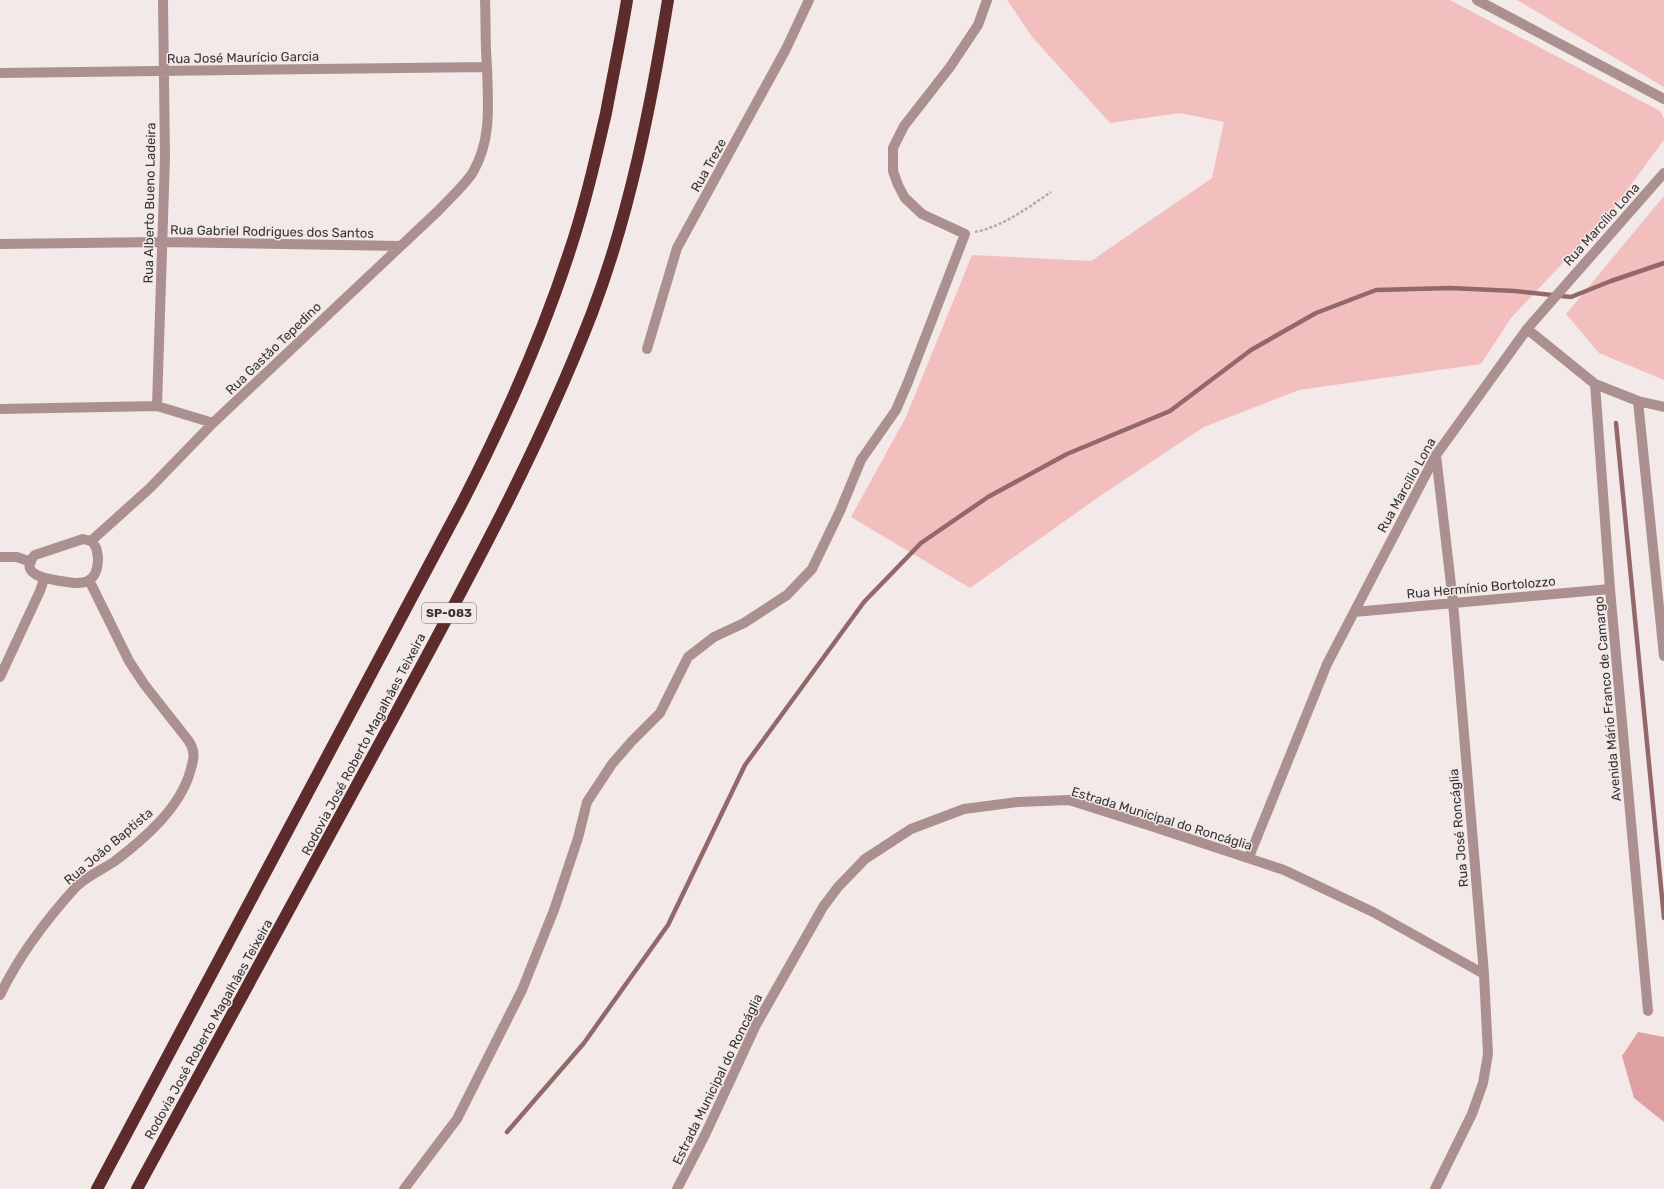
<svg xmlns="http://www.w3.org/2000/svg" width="1664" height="1189" viewBox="0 0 1664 1189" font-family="Rubik,sans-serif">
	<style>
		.green { fill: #f2bfbe }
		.forest { fill: #dea0a0 }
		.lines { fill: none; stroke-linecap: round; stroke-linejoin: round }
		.stream { stroke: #926868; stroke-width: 4.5 }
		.path { stroke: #b3abab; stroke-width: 2.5; stroke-dasharray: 3 2; stroke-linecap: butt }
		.minor { stroke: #ac9090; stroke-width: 10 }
		.highway { stroke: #5e2b2d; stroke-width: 12 }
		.labels { text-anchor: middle; stroke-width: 3; stroke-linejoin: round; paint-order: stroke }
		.shield { fill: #f3e9e8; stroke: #706b6b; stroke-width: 1 }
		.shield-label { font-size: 12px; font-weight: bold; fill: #383535 }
		.street-label { font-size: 13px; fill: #383535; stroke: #f3e9e8 }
	</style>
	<rect width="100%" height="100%" fill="#f3e9e8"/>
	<path class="green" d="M1007,0H1450L1660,111L1664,119V140L1610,213L1511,318L1481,364L1299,390L1204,427L1103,494L970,588L851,517L906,417L972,255L1091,261L1212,178L1224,122L1180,113L1110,123L1033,38Z
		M1517,0H1664V87Z
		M1664,196V380L1599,353L1566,314Z"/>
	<path class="forest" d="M1638,1032L1664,1037V1122L1634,1098L1622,1056Z"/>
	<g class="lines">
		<path class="stream" d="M1616,423L1664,918
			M507,1132L584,1043L668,925L745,765L864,602L921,543L988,497L1067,454L1170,411L1251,350L1316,313L1376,290L1450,288L1515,291L1571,297L1611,281L1664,263"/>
		<path class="path" d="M975,232C1002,227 1029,207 1051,192"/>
		<path class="minor" d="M1477,0L1664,99
			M0,73L487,67
			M0,244L161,242L400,246
			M1527,329L1595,384L1638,401L1664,407
			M647,349L677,248L786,49L809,0
			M1595,384L1610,589L1648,1011
			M1638,401L1664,656
			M157,406L165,157L163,0
			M0,409L157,406L213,423
			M83,539L91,541C97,546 97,551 98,558C98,574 92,584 75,583C63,581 13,579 35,555Z
			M91,541L150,488L213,423L438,211C448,200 466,184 473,172C492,139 488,104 487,67C485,45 486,22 485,0
			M0,557H17L31,562
			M1354,612L1610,589
			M0,677L40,591L44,579
			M1249,857L1327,664L1436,455L1527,329L1664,173
			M0,995C19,956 46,920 75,888C85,877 102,870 115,861C144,839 180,808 190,772C194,759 196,751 188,740L144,684L129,661L89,580
			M404,1189L457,1119L522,990L554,910L578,838L587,802L612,764L632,741L660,713L688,657L714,637L744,623L787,595L812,569L840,511L861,460L896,410L908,382L965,234L922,214L905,198L898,185L893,171V148L904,126L950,67L978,25L987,0
			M677,1189L705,1135L756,1025L823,907L838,887L865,859L911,829L964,809L1018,802L1069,800L1154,827L1284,870L1373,912L1484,974
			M1435,1189L1472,1114L1483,1083L1488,1054L1484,974L1453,602L1436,455"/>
		<path class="highway" d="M97,1189L462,503C503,423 540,341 568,256C584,209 595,161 606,113C613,75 621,38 627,0
			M137,1189C223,1031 309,873 395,715C466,583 538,453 592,313C630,213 651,105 668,0"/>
	</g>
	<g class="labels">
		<rect class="shield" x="422" y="603" width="54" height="20" rx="3"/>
		<g class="shield-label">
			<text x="449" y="617">SP-083</text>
		</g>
		<g class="street-label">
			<text transform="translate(243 57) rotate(-1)" y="5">Rua José Maurício Garcia</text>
			<text transform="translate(708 165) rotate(-61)" y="5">Rua Treze</text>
			<text transform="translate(149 203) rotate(-89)" y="5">Rua Alberto Bueno Ladeira</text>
			<text transform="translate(1601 224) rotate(-48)" y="5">Rua Marcílio Lona</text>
			<text transform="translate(272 231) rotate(1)" y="5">Rua Gabriel Rodrigues dos Santos</text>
			<text transform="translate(273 348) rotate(-44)" y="5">Rua Gastão Tepedino</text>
			<text transform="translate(1406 485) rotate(-61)" y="5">Rua Marcílio Lona</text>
			<text transform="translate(1481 587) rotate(-5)" y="5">Rua Hermínio Bortolozzo</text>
			<text transform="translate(1607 699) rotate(-95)" y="5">Avenida Mário Franco de Camargo</text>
			<text transform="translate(363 744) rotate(-62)" y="5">Rodovia José Roberto Magalhães Teixeira</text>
			<text transform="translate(1162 818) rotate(17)" y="5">Estrada Municipal do Roncáglia</text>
			<text transform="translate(1458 828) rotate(-95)" y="5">Rua José Roncáglia</text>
			<text transform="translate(108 846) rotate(-40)" y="5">Rua João Baptista</text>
			<text transform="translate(208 1029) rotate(-61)" y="5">Rodovia José Roberto Magalhães Teixeira</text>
			<text transform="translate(717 1079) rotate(-64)" y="5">Estrada Municipal do Roncáglia</text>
		</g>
	</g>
</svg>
